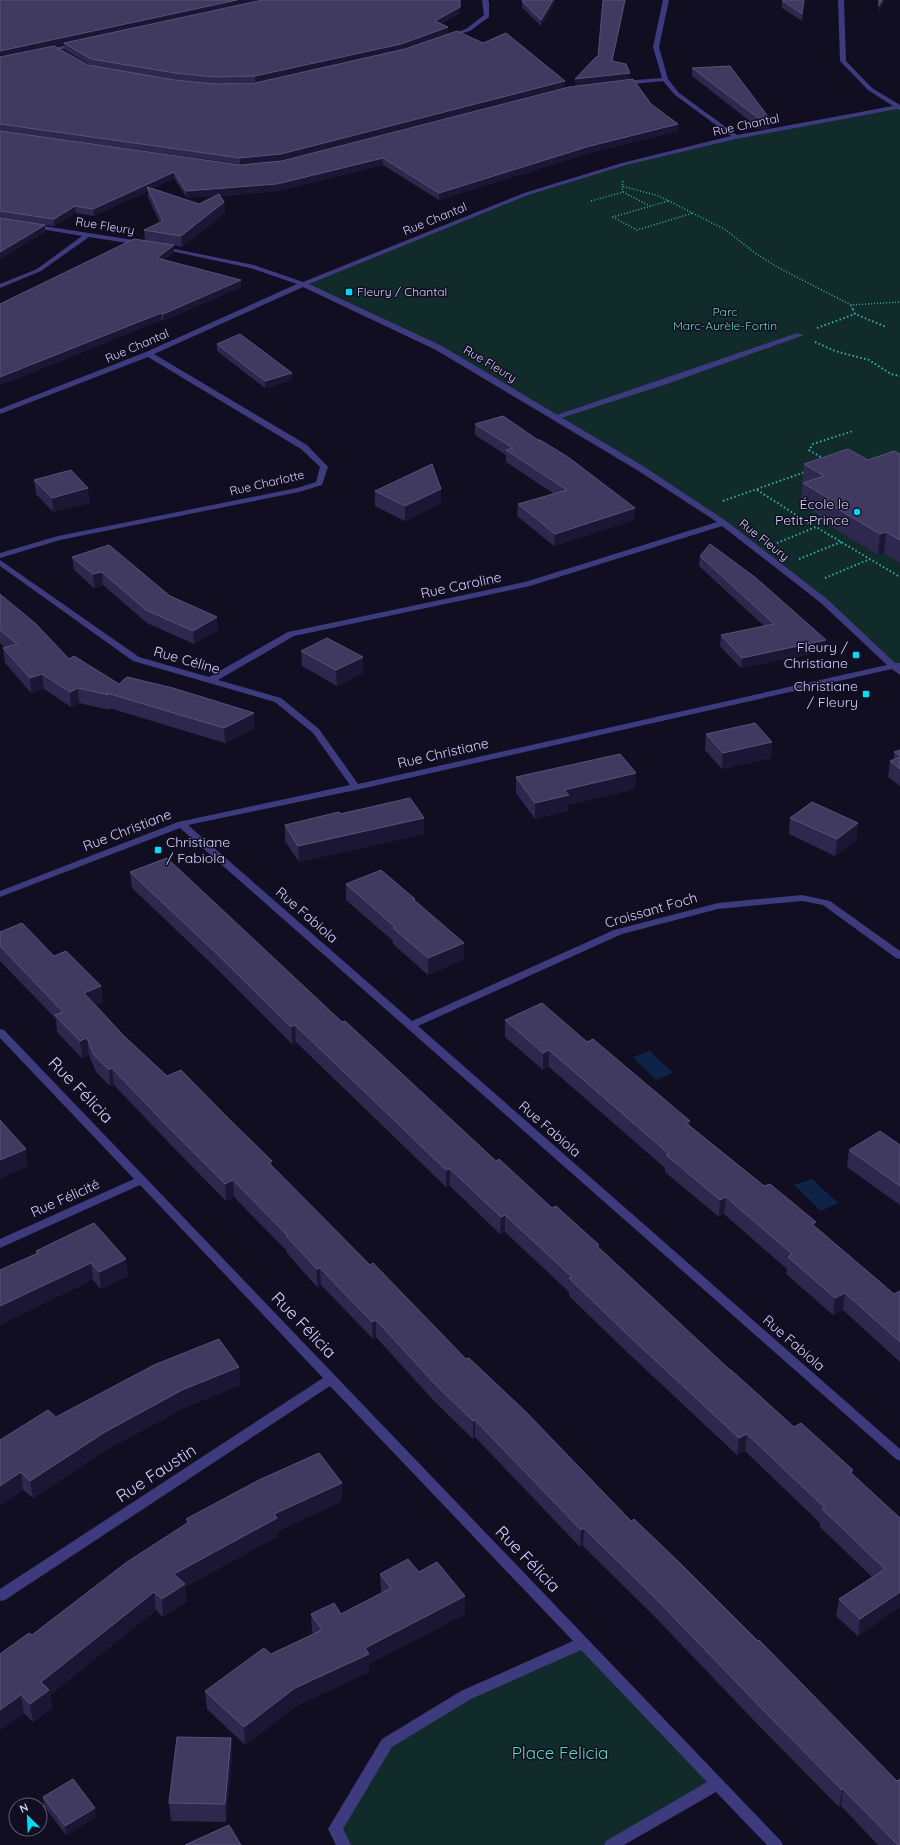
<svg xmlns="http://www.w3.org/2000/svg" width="900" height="1845" viewBox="0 0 900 1845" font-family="Quicksand,sans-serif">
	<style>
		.green { fill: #112a2a }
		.water { fill: #0e2345 }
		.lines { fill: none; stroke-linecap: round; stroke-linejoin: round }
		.path-far1 { stroke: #32aea7; stroke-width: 1.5; stroke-dasharray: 1 2; stroke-linecap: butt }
		.path { stroke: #32aea7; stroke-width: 2; stroke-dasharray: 1.5 2.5; stroke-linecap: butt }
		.lane { fill: #3d3a7e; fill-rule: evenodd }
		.street { fill: #3d3a7e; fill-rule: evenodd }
		.wall { fill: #2f284e; fill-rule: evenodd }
		.shaded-wall { fill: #1b1634 }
		.building { fill: #403a61; stroke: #585179 }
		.poi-dot { fill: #08d8f0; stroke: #110e21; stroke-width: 1.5 }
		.labels { text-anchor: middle; stroke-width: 3; stroke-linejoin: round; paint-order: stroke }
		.far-street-label { font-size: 12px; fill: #d5cffd; stroke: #110e21 }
		.far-poi-label { font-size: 12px; fill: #d5cffd; stroke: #110e21; text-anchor: start }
		.far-park-label { font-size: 12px; fill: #5edabc; stroke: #110e21 }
		.poi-label { font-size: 14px; fill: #d5cffd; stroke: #110e21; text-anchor: end }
		.street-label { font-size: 14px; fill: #d5cffd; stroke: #110e21 }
		.near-street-label { font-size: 17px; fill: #d5cffd; stroke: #110e21 }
		.near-park-label { font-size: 17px; fill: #5edabc; stroke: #110e21 }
	</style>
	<rect width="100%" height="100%" fill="#110e21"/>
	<path class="green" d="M900,108V664L893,666L824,601L723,523L439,348L303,284L526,194L624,164L736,137Z
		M583,1643L717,1784L611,1845H344L335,1829L387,1743L466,1695Z"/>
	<path class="water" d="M650,1051L673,1073L656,1080L633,1057Z
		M812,1179L838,1203L821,1211L794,1185Z"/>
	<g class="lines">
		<path class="path-far1" d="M623,181L622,186L659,196L726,230L755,253L779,268L851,305L900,302
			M623,192L650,206
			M591,201L623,192L622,186
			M668,201L613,217L637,230L693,213
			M851,305L853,310"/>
		<path class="path" d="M853,309L855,314L886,327
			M817,328L855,314
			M815,342L835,351L869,360L891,374L900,376
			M824,459L809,450L813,444L853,431
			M757,490L815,527
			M723,501L805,472
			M777,543L816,527L900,577
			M799,559L841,542
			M825,578L870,559"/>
		<path class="lane" d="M797,333L804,335L667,384L558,419H552L551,417Z"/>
		<path class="street" d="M482,0H488L489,2V17L470,31L446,38V36L466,29L484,15Z
			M663,0H669L659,47L668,79L679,93L737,135L893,106L868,90L840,61L838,0H844L846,61L872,88L900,105V110L897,109L736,139L626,165L528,195L309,284L442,346L643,466L726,521L827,599L895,663H900V675L892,669L356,790L188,825L412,1021L614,930L718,903L802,895L830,901L900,951V959L896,958L823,905L802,901L718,909L622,934L418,1026L900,1449V1461L896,1459L180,828L0,897V891L178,822L350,785L313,733L275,702L133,661L0,566V560L139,657L209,677L288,632L525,582L717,522L637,470L436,350L303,287L154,354L307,445L328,467L322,485L299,492L60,540L0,558V553L58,536L297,488L316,482L320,467L301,449L148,357L0,414V409L146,352L297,284L250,268L162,249L159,247L160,246L254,265L303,282L524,193L622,163L731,136L675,95L663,81L623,85L620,83L623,81L662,78L653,47ZM722,526L821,603L887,665L358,784L319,729L281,698L218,680L294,636L530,586Z
			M78,42L80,43V45L45,53L42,51Z
			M31,224L140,241L143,243L140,245L89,237L41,271L0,288V284L37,269L82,236L29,227L28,226Z
			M0,1029L4,1030L781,1841L783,1845H767L716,1792L624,1845H604L606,1841L707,1782L581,1650L471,1699L392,1747L343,1829L351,1845H336L328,1829L382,1739L461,1691L573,1641L330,1386L5,1600L0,1601V1589L323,1378L140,1185L0,1248V1239L134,1179L0,1038Z"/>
	</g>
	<path class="wall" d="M0,0L460,13L441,24L448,34L565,87L240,164L0,131ZM64,44L65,50L92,66L175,80L215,84L255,82L339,64L255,83L215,84L174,80L88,65L0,57Z
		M523,0L555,2L541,26L522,7Z
		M782,0H804L802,21L782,8Z
		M878,0H885L879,12Z
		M692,68L770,119L769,128L760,129L692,76Z
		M651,104L678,124V131L589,153L439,200L383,165L278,191L220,196L224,202L225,213L182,247L174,245V252L164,260L241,287L163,321L161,320L11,381L0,385V304L145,240L144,230L160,223L148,197V191L94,216L76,213L54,226L30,223L45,225V232L0,259V131L240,165ZM174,178L187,198L214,196L199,204L153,188Z
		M217,344L292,380L265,388L217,351Z
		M475,424L538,440L635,508L634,520L554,546L517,516L518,504L554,494L506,462V455L475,435Z
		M900,454V563L884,553L878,555L821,521L822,517L801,504L804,464L868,460Z
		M34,480L90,503L53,512L36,494Z
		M375,491L441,503L405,521L375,506Z
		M700,556L826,640L825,651L741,668L720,646L721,635L764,626L699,566Z
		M72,557L170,596L218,630L194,644L147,623L103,585L94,588L74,570Z
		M0,594L69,659L119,684L255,728L225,743L109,708L110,710L79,703L71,707L44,689L31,693L5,663L3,648H5L0,643Z
		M301,651L363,673L337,686L302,666Z
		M706,734L772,742L771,758L722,769L705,750Z
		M900,750V786L888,777L890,761L894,760V752Z
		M636,773L635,789L568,805V811L535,819L516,793V777Z
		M340,814L424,834L299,862L285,841V825Z
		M790,818L857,839L835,856L789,834Z
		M130,872L342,1022L496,1161L599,1248L730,1370L794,1427L853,1470L852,1474L900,1607L858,1636L836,1616L839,1599L872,1577L820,1527V1523L745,1451L737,1455L628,1353L569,1296V1292L505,1232L500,1234L450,1186L446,1187L296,1042L292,1044L215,967L132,888Z
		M346,884L415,901L464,959L428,975L393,944V941L346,900Z
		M0,932L54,956L101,986L103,1002L96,1005L124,1036L167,1076L227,1117L272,1161V1167L900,1845H878L841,1806L839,1807L765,1732L655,1617L583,1546L580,1547L475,1437L473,1439L434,1401L376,1337L373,1339L321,1285L317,1287L287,1253V1251L234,1197L226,1201L172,1146L114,1085L110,1086L96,1072L89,1055L82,1058L76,1052L57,1032L56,1019L0,961Z
		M505,1020L587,1042L690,1121V1126L816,1227L894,1294L900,1291V1362L843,1310L833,1315L786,1274L787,1269L724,1214L719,1217L665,1172V1168L549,1067L543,1070L505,1037Z
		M900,1145V1205L847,1167L849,1150Z
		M94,1223L128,1276L101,1289L93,1280L36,1254V1251Z
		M239,1367L240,1385L184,1408L106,1450L33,1498L23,1490L0,1440L56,1417Z
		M342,1501L278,1531V1536L185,1587L186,1602L163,1617L156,1610L50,1695L52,1708L33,1722L24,1713L0,1730L32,1635L187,1524L186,1519Z
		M419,1572L465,1614L369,1664V1672L296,1706L245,1745L207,1709L205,1691L271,1654L313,1634L312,1631L311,1614H341L382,1593L381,1592L380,1574Z
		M231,1738L232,1756L226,1822L171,1821L169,1803Z
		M43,1797L96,1817L66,1835L44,1806Z"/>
	<path class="shaded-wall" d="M237,0H266L0,57V51Z
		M553,0H555V2L541,26V20Z
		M625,0H626L611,67L612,61Z
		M882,0H885L879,12V6Z
		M460,7V13L435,27V21Z
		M448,27V34L401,51L255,82V76Z
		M630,73L629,79L575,86V79Z
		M565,81V87L282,161L240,164V158Z
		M770,119L769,128L760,129L761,120Z
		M678,124V131L589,153L439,200V193L590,146Z
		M383,158V165L278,191L187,198L186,191Z
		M174,172V178L149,190L147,187L148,191L94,216L93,209Z
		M224,202L225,213L182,247L181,236Z
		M75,206L76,213L54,226V219Z
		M45,225V232L0,259V252Z
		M174,245V252L157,266V258Z
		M241,280V287L163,321V314Z
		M161,313V320L11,381L0,385V377Z
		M292,373V380L265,388V381Z
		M88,488L90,503L53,512L52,498Z
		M441,489V503L405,521V506Z
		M635,508L634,520L554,546L555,534Z
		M886,532L884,553L878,555L880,534Z
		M102,572L103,585L94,588L93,574Z
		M217,617L218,630L194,644L193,631Z
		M826,640L825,651L741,668L742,658Z
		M363,657V673L337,686L336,670Z
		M42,674L44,689L31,693L30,678Z
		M78,688L79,703L71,707L70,692Z
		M254,713L255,728L225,743L224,728Z
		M772,742L771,758L722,769L723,753Z
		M636,773L635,789L568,805V811L535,819V803L564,790Z
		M424,818V834L299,862L298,846Z
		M858,823L857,839L835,856L837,839Z
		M464,943V959L428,975V958Z
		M101,986L103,1002L86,1009L84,993Z
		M295,1025L296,1042L292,1044L291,1027Z
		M87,1038L89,1055L82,1058L80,1041Z
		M549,1050V1067L543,1070V1053Z
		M112,1068L114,1085L110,1086L109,1070Z
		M690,1121L689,1138L686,1123Z
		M26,1149L28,1166L0,1179V1160Z
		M272,1161L273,1178L269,1163Z
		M450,1169V1186L446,1187V1170Z
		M233,1180L234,1197L226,1201L225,1184Z
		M726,1197L724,1214L719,1217L720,1200Z
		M505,1215V1232L500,1234L501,1217Z
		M816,1222L814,1240L812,1224Z
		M126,1259L128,1276L101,1289L99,1272Z
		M91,1263L93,1280L0,1325V1306Z
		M320,1268L321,1285L317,1287V1269Z
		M845,1293L843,1310L833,1315L835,1298Z
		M376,1320V1337L373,1339L372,1322Z
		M239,1367L240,1385L184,1408L106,1450L33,1498L30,1481L105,1432L182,1390Z
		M475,1420V1437L473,1439V1421Z
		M747,1434L745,1451L737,1455L739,1438Z
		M21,1472L23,1490L0,1506V1486Z
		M342,1483V1501L278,1531V1536L185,1587L186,1602L163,1617L162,1599L174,1574L274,1514Z
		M584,1528L583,1546L580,1547L581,1530Z
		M154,1592L156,1610L50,1695L52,1708L33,1722L30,1704L41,1682Z
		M900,1592V1607L858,1636L860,1619Z
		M465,1596V1614L369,1664V1672L296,1706L245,1745L244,1727L295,1688L365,1648Z
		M21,1695L24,1713L0,1730V1710Z
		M231,1738L232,1756L226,1822L225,1804Z
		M843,1789L841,1806L839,1807L842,1790Z
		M95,1808L96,1817L66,1835L65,1826Z"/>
	<path class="building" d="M0,0H237L0,51Z
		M263,0H460V7L435,21L448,27L401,44L255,76L215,77L175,73L91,59L64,43Z
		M523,0H553L541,20L522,1Z
		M603,0H625L612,61L626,64L630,73L575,79L596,57H598Z
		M783,0H804L802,14L783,1Z
		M879,0H882L879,6Z
		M457,31L483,43L506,33L565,81L281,154L240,158L0,124V57L54,46L88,65L174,80L215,84L255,83L405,49Z
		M730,66L770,119L761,120L692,68Z
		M633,79L651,104L678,124L590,146L439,193L383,158L277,184L186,191L174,172L93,209L75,206L54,219L0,211V131L240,165L282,161L569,87Z
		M147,187L199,204L219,194L224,202L181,236L144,230L163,221Z
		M0,218L45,225L0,252Z
		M134,239L174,245L157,258L241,280L163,314L161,313L10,373L0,377V304Z
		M240,334L292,373L265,381L217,344Z
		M503,416L538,440H540L568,457L635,508L555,534L518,504L567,490L506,450L513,448L475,424Z
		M848,449L868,460L894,451L900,454V540L886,532L880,534L823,500L828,498L803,483L824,476L804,464Z
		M432,464L441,489L405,506L375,491Z
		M71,470L88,488L52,498L34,480Z
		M710,544L756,578L826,640L742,658L721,635L774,624L700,556Z
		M109,545L170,596L217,617L193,631L146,610L102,572L93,574L72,557Z
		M0,594L36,624L69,659L74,656L119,684L127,677L173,688L254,713L224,728L107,693L108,695L78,688L70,692L42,674L30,678L3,648L17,644L0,630Z
		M327,638L363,657L336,670L301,651Z
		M755,723L772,742L723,753L706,734Z
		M900,750V756L894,752Z
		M620,754L636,773L564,790L569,795L535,803L516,777Z
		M900,757V769L890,761Z
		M410,798L424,818L298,846L285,825L339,812L340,814Z
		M812,802L858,823L837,839L790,818Z
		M167,858L342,1022L345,1021L496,1161L499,1159L552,1208L556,1206L599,1245L597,1246L730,1370H731L794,1427L801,1423L853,1470L850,1472L900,1518V1592L860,1619L839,1599L885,1569L822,1509L825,1508L747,1434L739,1438L629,1336L569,1278L572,1277L505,1215L501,1217L450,1169L446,1170L295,1025L291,1027L214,951L130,872Z
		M381,870L415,899H413L464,943L428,958L393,928L395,927L346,884Z
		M22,923L54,956L66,951L101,986L84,993L124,1036L167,1076L181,1070L227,1117L272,1161L269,1163L370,1265L373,1263L466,1359L469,1358L526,1412L631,1521L634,1519L682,1565L758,1641L759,1640L897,1781L900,1779V1845H898L843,1789L842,1790L767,1714L657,1600L584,1528L581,1530L475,1420L473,1421L434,1383L376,1320L372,1322L320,1268L317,1269L286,1236L287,1235L233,1180L225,1184L170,1129L112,1068L109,1070L94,1055L87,1038L80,1041L74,1035L55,1015L63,1012L0,946V932Z
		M542,1003L587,1042L593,1039L690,1121L686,1123L764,1186L770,1184L816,1222L812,1224L894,1294L900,1291V1342L845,1293L835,1298L788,1257L792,1254L726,1197L720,1200L666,1155L669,1154L549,1050L543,1053L505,1020Z
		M0,1120L26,1149L0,1160Z
		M880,1131L900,1145V1186L849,1150Z
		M94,1223L126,1259L99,1272L91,1263L0,1306V1270L38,1253L36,1251Z
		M219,1339L239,1367L182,1390L105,1432L30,1481L21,1472L0,1486V1440L48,1410L56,1417L154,1365Z
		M319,1453L342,1483L274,1514L277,1518L174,1574L185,1584L162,1599L154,1592L41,1682L49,1690L30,1704L21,1695L0,1710V1654L29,1633L32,1635L127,1562L189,1522L186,1519L259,1480Z
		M408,1559L419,1572L437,1562L465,1596L365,1648L369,1654L295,1688L244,1727L205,1691L264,1648L271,1654L322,1630L311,1614L334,1603L341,1614L391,1588L380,1574Z
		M177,1737L231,1738L225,1804L169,1803Z
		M73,1779L95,1808L65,1826L43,1797Z
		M229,1825L241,1845H185Z"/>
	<g class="poi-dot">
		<rect x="345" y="288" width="8" height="8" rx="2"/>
		<circle cx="857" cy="512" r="4"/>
		<rect x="852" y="651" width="8" height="8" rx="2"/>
		<rect x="862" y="690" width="8" height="8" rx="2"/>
		<rect x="154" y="846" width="8" height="8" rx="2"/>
	</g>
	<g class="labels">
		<g class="far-street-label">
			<text transform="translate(746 125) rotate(-12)" y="4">Rue Chantal</text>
			<text transform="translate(435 219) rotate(-22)" y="4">Rue Chantal</text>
			<text transform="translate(105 226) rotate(9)" y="4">Rue Fleury</text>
			<text transform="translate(137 346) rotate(-23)" y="4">Rue Chantal</text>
			<text transform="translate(490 364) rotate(31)" y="4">Rue Fleury</text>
			<text transform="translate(267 483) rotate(-13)" y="4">Rue Charlotte</text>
			<text transform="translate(764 540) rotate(38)" y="4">Rue Fleury</text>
		</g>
		<g class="far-poi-label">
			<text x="357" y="296">Fleury / Chantal</text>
		</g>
		<g class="far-park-label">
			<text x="725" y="316">Parc<tspan x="725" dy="14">Marc-Aurèle-Fortin</tspan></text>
		</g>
		<g class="poi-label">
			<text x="849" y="509">École le<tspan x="849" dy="16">Petit-Prince</tspan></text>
			<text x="848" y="652">Fleury /<tspan x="848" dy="16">Christiane</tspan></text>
			<text x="858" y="691">Christiane<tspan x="858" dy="16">/ Fleury</tspan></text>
			<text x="166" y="847" text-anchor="start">Christiane<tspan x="166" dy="16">/ Fabiola</tspan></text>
		</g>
		<g class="street-label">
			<text transform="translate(461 585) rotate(-12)" y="5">Rue Caroline</text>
			<text transform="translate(187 660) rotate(16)" y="5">Rue Céline</text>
			<text transform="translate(443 753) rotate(-13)" y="5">Rue Christiane</text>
			<text transform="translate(127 830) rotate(-21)" y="5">Rue Christiane</text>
			<text transform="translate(651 910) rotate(-16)" y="5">Croissant Foch</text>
			<text transform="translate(307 915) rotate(41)" y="5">Rue Fabiola</text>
			<text transform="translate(550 1129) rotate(41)" y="5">Rue Fabiola</text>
			<text transform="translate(65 1198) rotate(-24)" y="5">Rue Félicité</text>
			<text transform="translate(794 1343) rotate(41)" y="5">Rue Fabiola</text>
		</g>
		<g class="near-street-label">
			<text transform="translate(81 1090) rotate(46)" y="6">Rue Félicia</text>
			<text transform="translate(304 1325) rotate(46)" y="6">Rue Félicia</text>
			<text transform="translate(156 1473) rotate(-33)" y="6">Rue Faustin</text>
			<text transform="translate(528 1559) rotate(46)" y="6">Rue Félicia</text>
		</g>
		<g class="near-park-label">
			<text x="560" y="1759">Place Felicia</text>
		</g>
	</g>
	<g transform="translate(28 1817) rotate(336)"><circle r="19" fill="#110e21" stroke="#5f5b79"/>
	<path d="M0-3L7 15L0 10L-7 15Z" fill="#08d8f0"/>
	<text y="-6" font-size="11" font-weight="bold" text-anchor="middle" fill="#d5cffd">N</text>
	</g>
</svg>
